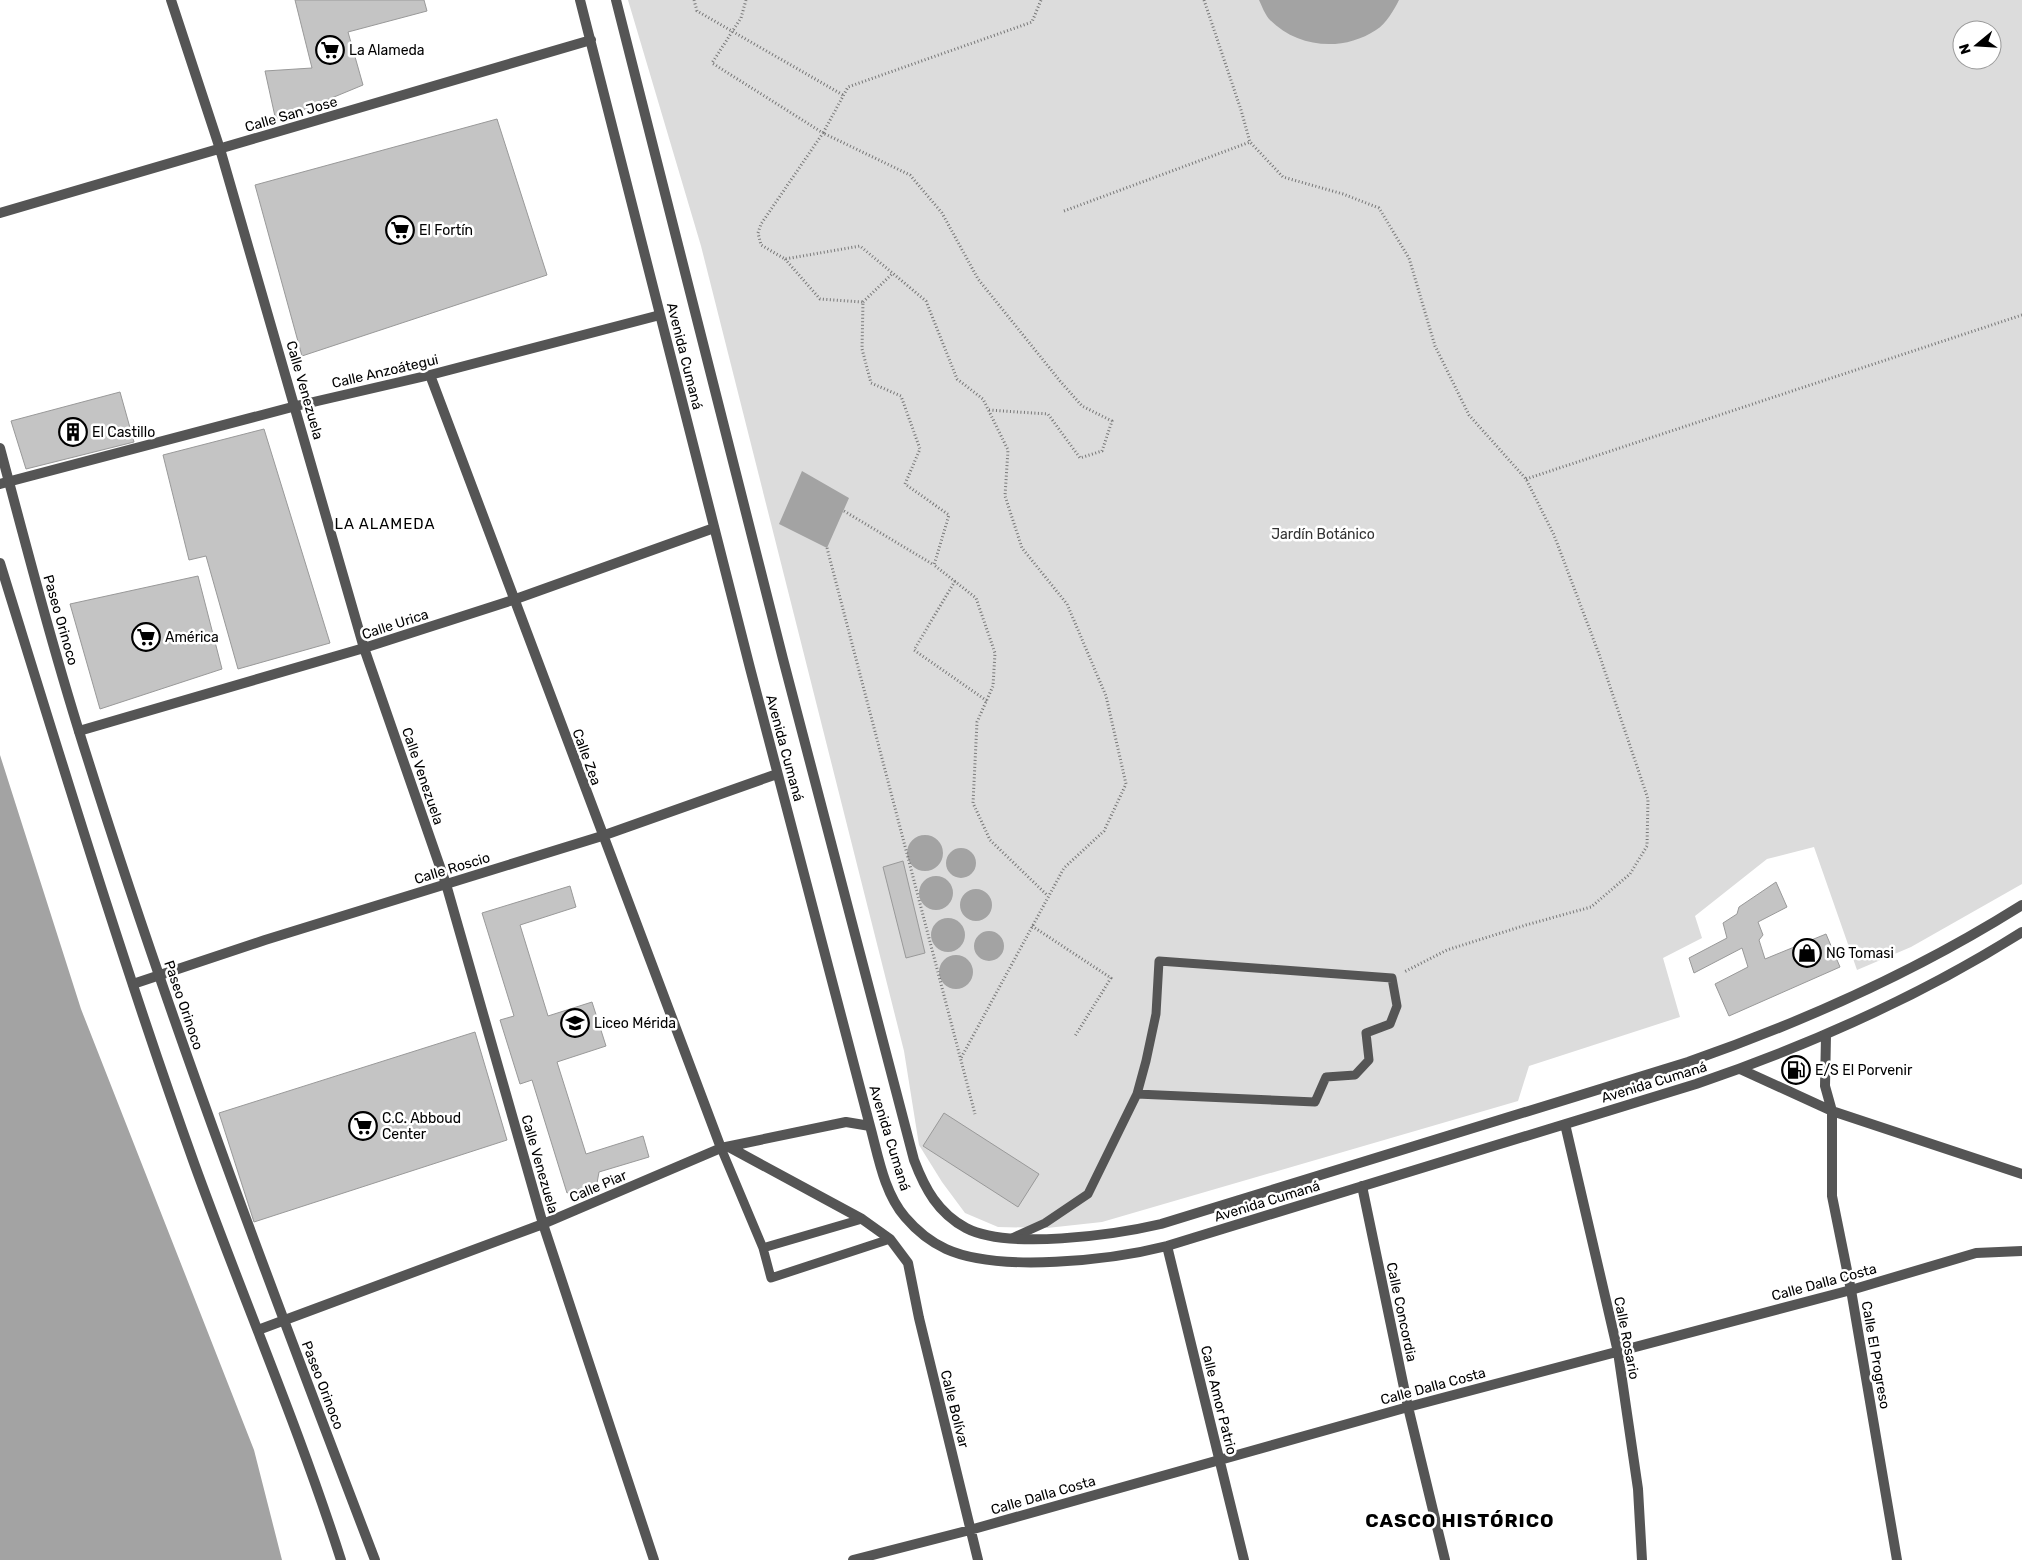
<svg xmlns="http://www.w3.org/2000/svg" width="2022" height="1560" viewBox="0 0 2022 1560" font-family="Rubik,sans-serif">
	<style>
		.green { fill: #dcdcdc; fill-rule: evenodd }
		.water { fill: #a3a3a3 }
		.building { fill: #c4c4c4; stroke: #999 }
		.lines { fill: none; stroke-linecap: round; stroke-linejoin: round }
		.path { stroke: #777; stroke-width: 3; stroke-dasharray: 1 2.5; stroke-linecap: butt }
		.service { stroke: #555; stroke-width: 9 }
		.minor { stroke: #555; stroke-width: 10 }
		.tertiary { stroke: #555; stroke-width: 10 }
		.labels { text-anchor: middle; stroke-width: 5; stroke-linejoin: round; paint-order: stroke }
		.poi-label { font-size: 14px; fill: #000; stroke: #fff; text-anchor: start }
		.street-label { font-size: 14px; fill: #000; stroke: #fff }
		.park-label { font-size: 14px; fill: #333; stroke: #fff }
		.neighbourhood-label { font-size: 15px; letter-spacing: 1px; fill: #000; stroke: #fff }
		.district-label { font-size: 19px; font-weight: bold; letter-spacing: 1px; fill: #000; stroke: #fff }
	</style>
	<rect width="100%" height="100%" fill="#fff"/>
	<path class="green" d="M628,0H2022V884L1911,947L1857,970L1814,847L1767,859L1695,916L1702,938L1663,958L1680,1017L1529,1066L1518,1101L1102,1222L1047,1228L998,1227L965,1213L942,1182L919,1145L904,1051L701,246ZM1962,30H1992V60H1962Z"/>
	<path class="water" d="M1259,0H1399C1394,10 1386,24 1376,30C1343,52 1298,48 1270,20C1265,15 1262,6 1259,0Z
		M802,471L849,498L827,548L779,524Z
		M0,755L81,1009L254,1450L282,1560H0Z
		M907 853a18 18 0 1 1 36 0a18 18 0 1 1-36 0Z
		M946 863a15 15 0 1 1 30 0a15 15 0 1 1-30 0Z
		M919 893a17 17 0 1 1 34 0a17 17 0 1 1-34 0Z
		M960 905a16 16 0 1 1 32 0a16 16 0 1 1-32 0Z
		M931 935a17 17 0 1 1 34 0a17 17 0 1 1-34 0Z
		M974 946a15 15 0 1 1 30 0a15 15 0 1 1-30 0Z
		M939 972a17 17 0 1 1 34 0a17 17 0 1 1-34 0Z"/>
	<path class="building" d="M295,0H424L427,11L348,32L363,85L276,121L265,71L312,68Z
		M497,119L547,275L302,356L255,185Z
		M120,392L134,442L26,469L11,421Z
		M264,429L330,643L238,669L206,556L189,560L163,455Z
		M198,576L222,669L100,709L70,604Z
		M903,861L925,953L906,958L883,867Z
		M1776,882L1787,907L1758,922L1763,935L1759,940L1765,959L1826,934L1840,967L1729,1016L1715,984L1748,967L1742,948L1694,973L1689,958L1727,938L1723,923L1737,914L1739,907Z
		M570,886L576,907L520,925L548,1016L592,1002L606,1046L557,1062L586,1154L643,1136L649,1157L599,1172L597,1183L567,1193L532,1080L520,1084L500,1020L514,1016L482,913Z
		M475,1032L507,1140L254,1222L219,1113Z
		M944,1113L1039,1174L1018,1207L923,1146Z"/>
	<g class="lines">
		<path class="path" d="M694,0L697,11L843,95
			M746,0L741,18L712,63L823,133L761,224L758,233L761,245L785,259L860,246L926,301L957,379L983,399L1008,450L1005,496L1022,548L1067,604L1106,696L1126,784L1104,831L1064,868L961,1058
			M1204,0L1241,110L1250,142L1283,177L1343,194L1379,208L1409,258L1435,346L1469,415L1526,479L1554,535L1599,654L1648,799L1647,846L1630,874L1591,907L1526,925L1447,950L1404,972
			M1064,211L1250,142
			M785,259L820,299L863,302L862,349L871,383L901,396L920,449L905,484L949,515L934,565L976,598L995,653L993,686L977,722L973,803L990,840L1048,896
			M863,302L893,273
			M989,410L1048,414L1080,458L1102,451L1112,421L1082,406L1060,381L978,279L942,213L910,175L823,133L848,87L1032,22L1041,0
			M1526,479L2022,315
			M844,511L934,565
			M827,548L975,1114
			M955,581L914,650L987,701
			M1032,926L1111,978L1075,1036"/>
		<path class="service" d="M721,1148L763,1248L771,1278L890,1239
			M1012,1238L1045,1223L1088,1194L1137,1094L1146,1061L1156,1014L1159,961L1392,978L1397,1006L1390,1024L1366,1033L1369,1060L1355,1075L1326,1077L1315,1102L1137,1094
			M763,1248L862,1219"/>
		<path class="minor" d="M171,0L220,149L364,648L446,884L543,1224L654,1560
			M580,0L750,668L870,1126C878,1155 884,1193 905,1217C916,1230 931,1242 946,1249C999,1273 1112,1260 1167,1246L1696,1084C1810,1045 1919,997 2022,932
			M616,0L783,659L914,1160C925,1189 938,1213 966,1228C1008,1250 1114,1235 1161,1224L1688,1062C1806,1021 1917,971 2022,905
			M0,213L591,40
			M430,375L721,1148
			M0,484L296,406L430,375L660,315
			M79,731L364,648L513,600L714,528
			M133,984L265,940L602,836L777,774
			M1826,1035L1825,1086L1832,1111V1196L1851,1290L1897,1560
			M1740,1069L1832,1111L2022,1174
			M1565,1124L1618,1352L1638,1489L1642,1560
			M729,1147L862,1219L890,1239L908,1263L919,1318L978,1560
			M1362,1186L1408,1407L1445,1560
			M1167,1246L1244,1560
			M258,1330L543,1224L721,1148L846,1122L870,1126
			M853,1560L970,1530L1408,1407L1851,1290L1976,1253L2022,1251"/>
		<path class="tertiary" d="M0,448C28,553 55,657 88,760C173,1031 274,1296 375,1560
			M0,563C62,763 123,965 194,1163C242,1296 298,1425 341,1560"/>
	</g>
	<defs>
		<symbol id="supermarket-ring" viewBox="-11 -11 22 22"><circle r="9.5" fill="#fff" stroke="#000" stroke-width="1.5"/><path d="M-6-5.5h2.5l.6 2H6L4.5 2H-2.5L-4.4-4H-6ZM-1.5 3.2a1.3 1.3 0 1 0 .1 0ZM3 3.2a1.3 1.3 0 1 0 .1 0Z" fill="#000"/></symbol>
		<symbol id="building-ring" viewBox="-11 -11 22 22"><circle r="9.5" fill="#fff" stroke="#000" stroke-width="1.5"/><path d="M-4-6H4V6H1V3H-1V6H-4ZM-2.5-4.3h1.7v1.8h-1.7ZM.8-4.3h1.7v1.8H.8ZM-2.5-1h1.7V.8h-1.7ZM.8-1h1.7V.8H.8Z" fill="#000"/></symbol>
		<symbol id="shop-ring" viewBox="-11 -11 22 22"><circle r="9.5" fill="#fff" stroke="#000" stroke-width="1.5"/><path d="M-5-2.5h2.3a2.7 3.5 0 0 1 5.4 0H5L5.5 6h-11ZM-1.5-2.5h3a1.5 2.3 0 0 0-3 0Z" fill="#000"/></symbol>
		<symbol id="school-ring" viewBox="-11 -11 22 22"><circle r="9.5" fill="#fff" stroke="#000" stroke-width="1.5"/><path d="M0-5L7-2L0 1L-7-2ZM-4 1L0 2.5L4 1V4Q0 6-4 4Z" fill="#000"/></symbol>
		<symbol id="fuel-ring" viewBox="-11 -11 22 22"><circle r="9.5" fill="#fff" stroke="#000" stroke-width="1.5"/><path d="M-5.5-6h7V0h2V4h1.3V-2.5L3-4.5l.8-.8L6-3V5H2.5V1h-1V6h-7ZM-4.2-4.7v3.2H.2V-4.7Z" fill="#000"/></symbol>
	</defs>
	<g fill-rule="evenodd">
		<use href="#supermarket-ring" x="314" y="34" width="32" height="32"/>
		<use href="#supermarket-ring" x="384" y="214" width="32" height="32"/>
		<use href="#building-ring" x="57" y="416" width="32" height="32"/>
		<use href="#supermarket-ring" x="130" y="621" width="32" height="32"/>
		<use href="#shop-ring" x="1791" y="937" width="32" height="32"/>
		<use href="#school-ring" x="559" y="1007" width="32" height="32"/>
		<use href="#fuel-ring" x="1780" y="1054" width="32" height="32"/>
		<use href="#supermarket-ring" x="347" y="1110" width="32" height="32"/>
	</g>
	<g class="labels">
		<g class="poi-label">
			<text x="349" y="55">La Alameda</text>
			<text x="419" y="235">El Fortín</text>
			<text x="92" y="437">El Castillo</text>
			<text x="165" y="642">América</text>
			<text x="1826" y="958">NG Tomasi</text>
			<text x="594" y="1028">Liceo Mérida</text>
			<text x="1815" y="1075">E/S El Porvenir</text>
			<text x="382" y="1123">C.C. Abboud<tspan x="382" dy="16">Center</tspan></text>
		</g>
		<g class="street-label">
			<text transform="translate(291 114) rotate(-16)" y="5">Calle San Jose</text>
			<text transform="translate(685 356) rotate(76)" y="5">Avenida Cumaná</text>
			<text transform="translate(385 371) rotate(-13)" y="5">Calle Anzoátegui</text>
			<text transform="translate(305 390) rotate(74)" y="5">Calle Venezuela</text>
			<text transform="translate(61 620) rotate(74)" y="5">Paseo Orinoco</text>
			<text transform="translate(395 624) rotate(-18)" y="5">Calle Urica</text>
			<text transform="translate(785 748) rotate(75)" y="5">Avenida Cumaná</text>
			<text transform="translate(587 757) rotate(70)" y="5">Calle Zea</text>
			<text transform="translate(423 776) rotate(71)" y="5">Calle Venezuela</text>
			<text transform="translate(452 868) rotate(-17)" y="5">Calle Roscio</text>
			<text transform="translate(184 1005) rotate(71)" y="5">Paseo Orinoco</text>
			<text transform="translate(1654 1082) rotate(-17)" y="5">Avenida Cumaná</text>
			<text transform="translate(890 1138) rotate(73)" y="5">Avenida Cumaná</text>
			<text transform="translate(540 1164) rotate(74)" y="5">Calle Venezuela</text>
			<text transform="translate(598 1186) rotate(-23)" y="5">Calle Piar</text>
			<text transform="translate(1267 1201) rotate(-17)" y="5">Avenida Cumaná</text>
			<text transform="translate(1824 1282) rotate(-15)" y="5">Calle Dalla Costa</text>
			<text transform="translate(1402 1312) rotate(78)" y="5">Calle Concordia</text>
			<text transform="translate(1627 1338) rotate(79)" y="5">Calle Rosario</text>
			<text transform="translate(1876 1355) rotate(80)" y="5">Calle El Progreso</text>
			<text transform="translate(323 1385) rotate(69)" y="5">Paseo Orinoco</text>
			<text transform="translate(1433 1386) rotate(-15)" y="5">Calle Dalla Costa</text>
			<text transform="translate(1219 1400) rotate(76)" y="5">Calle Amor Patrio</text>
			<text transform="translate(955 1409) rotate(76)" y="5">Calle Bolívar</text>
			<text transform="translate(1043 1495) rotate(-16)" y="5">Calle Dalla Costa</text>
		</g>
		<g class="park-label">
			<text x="1323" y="539">Jardín Botánico</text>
		</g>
		<g class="neighbourhood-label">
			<text x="385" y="529">LA ALAMEDA</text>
		</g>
		<g class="district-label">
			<text x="1460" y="1527">CASCO HISTÓRICO</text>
		</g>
	</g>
	<g transform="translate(1977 45) rotate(252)"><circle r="24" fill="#ffffff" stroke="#999999"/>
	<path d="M0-4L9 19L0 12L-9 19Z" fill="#000000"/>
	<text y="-8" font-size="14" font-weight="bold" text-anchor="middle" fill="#000000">N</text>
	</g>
</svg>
